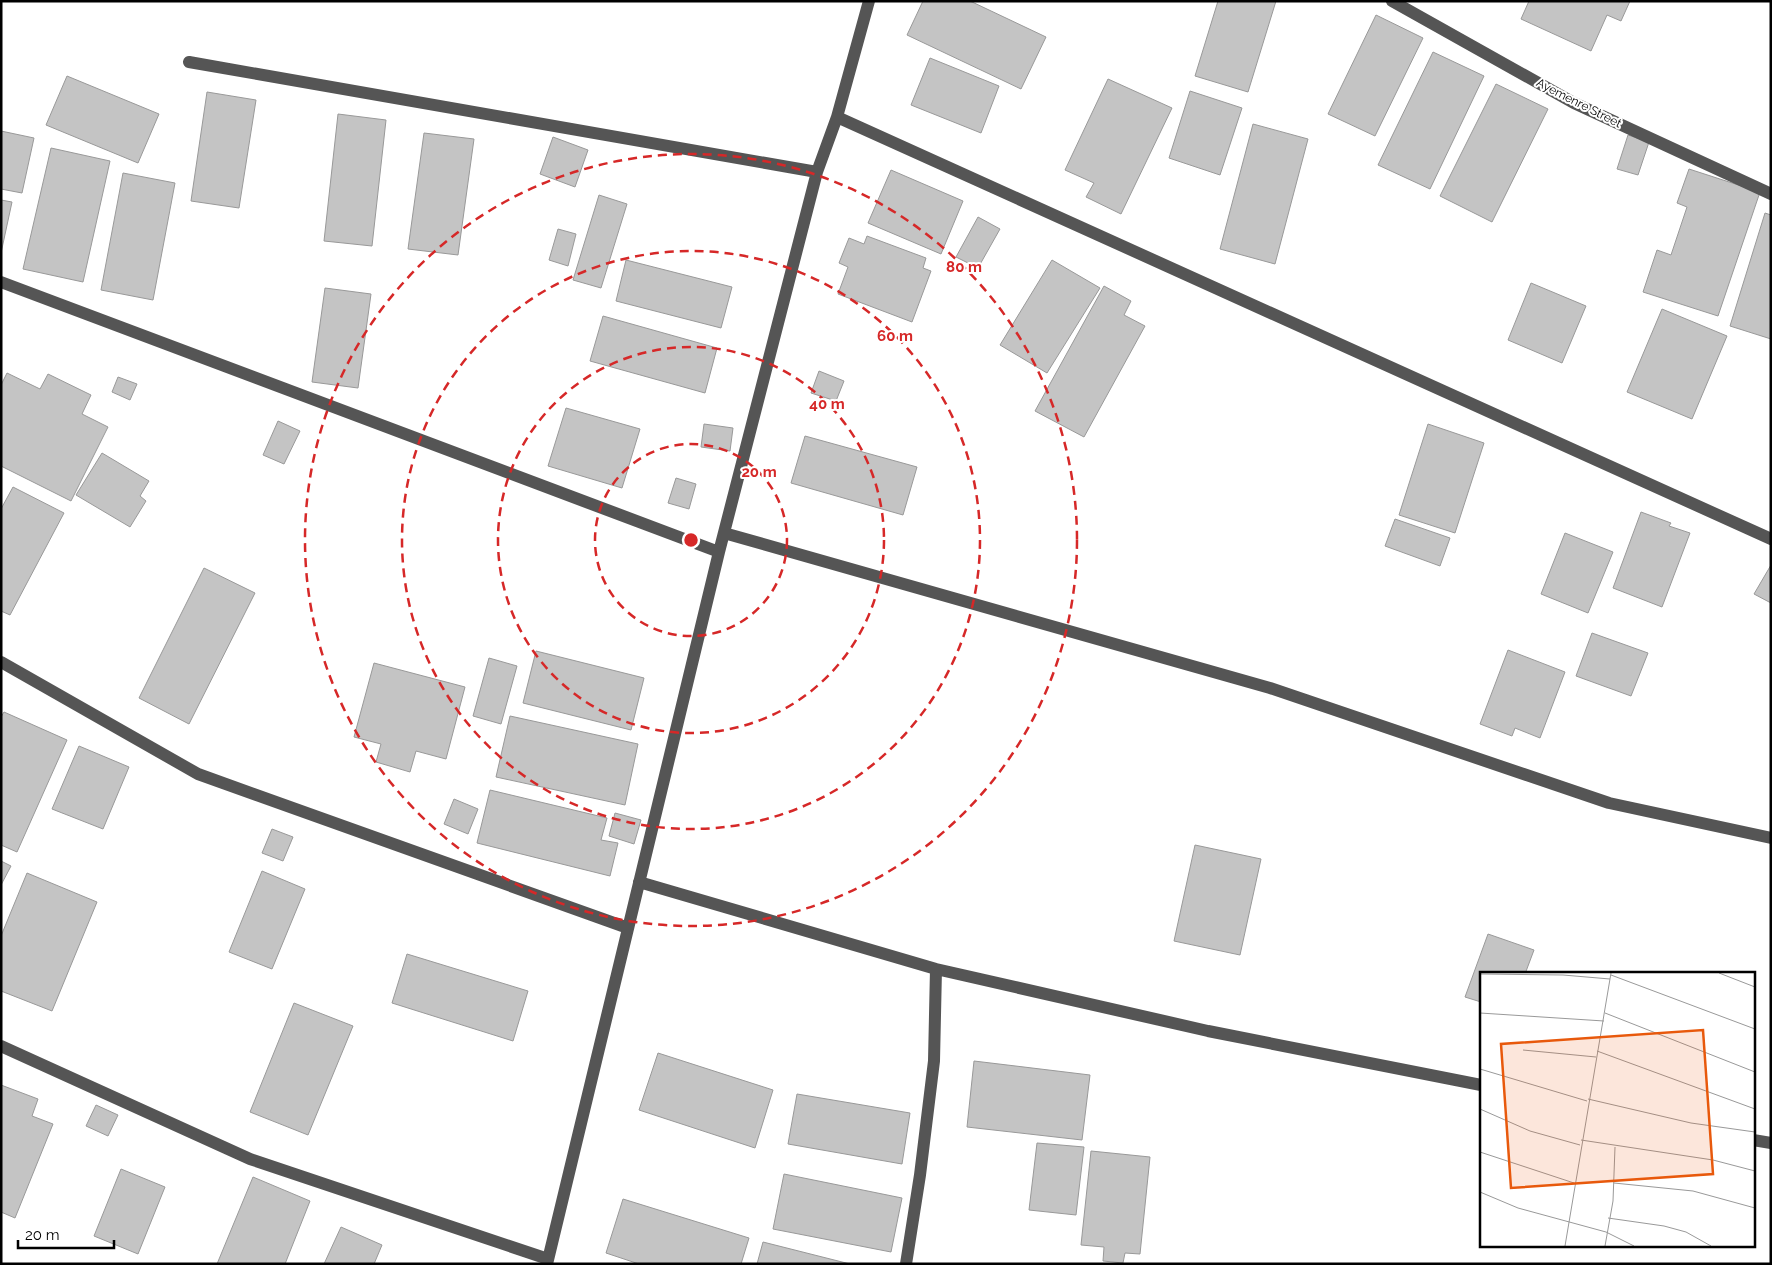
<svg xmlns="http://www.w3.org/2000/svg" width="1772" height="1265" viewBox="0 0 1772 1265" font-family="Raleway,sans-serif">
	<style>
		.building { fill: #c4c4c4; stroke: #999 }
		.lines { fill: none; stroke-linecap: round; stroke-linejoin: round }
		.minor { stroke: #555; stroke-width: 12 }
		.ring { fill: none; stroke: #d62828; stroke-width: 2.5; stroke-dasharray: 9 6 }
		.labels { text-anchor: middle; stroke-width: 4; stroke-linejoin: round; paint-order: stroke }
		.street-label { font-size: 12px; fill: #000; stroke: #fff }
		.inset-road { fill: none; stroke: #999; stroke-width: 1 }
		.view { fill: #e8590c; fill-opacity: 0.15; stroke: #e8590c; stroke-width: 2.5 }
		.inset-edge { fill: none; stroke: #000; stroke-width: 2.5 }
		.centre { fill: #d62828; stroke: #fff; stroke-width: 2.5 }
		.ring-label { font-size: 15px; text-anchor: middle; font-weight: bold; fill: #d62828; stroke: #fff; stroke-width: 4; stroke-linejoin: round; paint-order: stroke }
	</style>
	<rect width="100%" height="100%" fill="#fff"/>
	<path class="building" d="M923,1H970L1046,37L1021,89L907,35Z
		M1218,1H1276L1248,92L1195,76Z
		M1529,1H1630L1621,21L1607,15L1591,51L1521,19Z
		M1376,15L1423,38L1375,136L1328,114Z
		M1433,52L1484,76L1430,189L1378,165Z
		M930,58L999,86L981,133L911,105Z
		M67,76L159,114L138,163L46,125Z
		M1108,79L1172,108L1121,214L1086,197L1094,183L1065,170Z
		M1496,84L1548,109L1492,222L1440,196Z
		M1190,91L1242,108L1220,175L1169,158Z
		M207,92L256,100L239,208L191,201Z
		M338,114L386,120L372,246L324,241Z
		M1253,124L1308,139L1275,264L1220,249Z
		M1,131L34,138L22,193L1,189Z
		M424,133L474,139L458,255L408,249Z
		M1628,135L1649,142L1638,175L1617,169Z
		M553,137L588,150L575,187L540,174Z
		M51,148L110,161L83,282L23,269Z
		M1689,169L1760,192L1718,316L1643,292L1657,250L1671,255L1687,207L1677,203Z
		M891,170L963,201L941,254L868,223Z
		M123,173L175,183L153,300L101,290Z
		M599,195L627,204L601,288L573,280Z
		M1,200L12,202L1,253Z
		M1765,213L1771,215V339L1730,326Z
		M978,217L1000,229L978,268L956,257Z
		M558,229L576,234L568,266L549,260Z
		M867,236L926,258L923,268L931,271L912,322L838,294L848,267L839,263L849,238L864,244Z
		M626,260L732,287L721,328L616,301Z
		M1052,260L1100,288L1047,373L1000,345Z
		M1531,283L1586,306L1562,363L1508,340Z
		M1104,286L1131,301L1124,315L1145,326L1084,437L1035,411Z
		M325,288L371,294L358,388L312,382Z
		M1662,309L1727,336L1692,419L1627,392Z
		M603,316L717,348L705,393L590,361Z
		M819,371L844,381L836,401L811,393Z
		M7,373L40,389L48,374L91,395L82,414L108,427L71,501L1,466V385Z
		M118,377L137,384L130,400L112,392Z
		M566,408L640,429L622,488L548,466Z
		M278,421L300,431L284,464L263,455Z
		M704,424L733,428L730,451L701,447Z
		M1428,424L1484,443L1455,533L1399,515Z
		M805,436L917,467L903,515L791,483Z
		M102,453L149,481L140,496L146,501L130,527L76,495Z
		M676,478L696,484L689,509L668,503Z
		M13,487L64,513L10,615L1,611V509Z
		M1641,512L1671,523L1669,526L1690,533L1662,607L1613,588Z
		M1395,519L1450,538L1440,566L1385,546Z
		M1565,533L1613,552L1588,613L1541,594Z
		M1771,565V603L1754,594Z
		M204,568L255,593L189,724L139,698Z
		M1592,633L1648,653L1631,696L1576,676Z
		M1508,650L1565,672L1540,738L1515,728L1512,736L1480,724Z
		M536,651L644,678L631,730L523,703Z
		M489,658L517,666L501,724L473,716Z
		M374,663L465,687L446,759L416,751L410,772L376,762L381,744L354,737Z
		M4,712L67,740L17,852L1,845V717Z
		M510,716L638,744L625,805L496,777Z
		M79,746L129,767L103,829L52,809Z
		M490,790L607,818L601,840L618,843L610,876L477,843Z
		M454,799L478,809L468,834L444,824Z
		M615,813L641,820L634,844L609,836Z
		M272,829L293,837L283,861L262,853Z
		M1195,845L1261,859L1240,955L1174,941Z
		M1,861L11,866L1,885Z
		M262,871L305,889L272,969L229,952Z
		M27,873L97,902L52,1011L1,991V936Z
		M1488,934L1534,950L1525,974H1481V1002L1465,997Z
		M407,954L528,991L513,1041L392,1003Z
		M294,1003L353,1026L308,1135L250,1112Z
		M658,1053L773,1090L755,1148L639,1110Z
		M974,1061L1090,1075L1082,1140L967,1127Z
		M1,1085L38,1099L32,1116L53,1124L15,1218L1,1212Z
		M797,1094L910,1113L902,1164L788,1144Z
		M96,1105L118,1115L108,1136L86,1126Z
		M1037,1143L1084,1147L1076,1215L1029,1210Z
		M1091,1151L1150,1157L1140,1254L1125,1253L1123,1263L1103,1261L1104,1247L1081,1245Z
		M121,1169L165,1187L138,1254L94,1236Z
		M784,1174L902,1198L891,1252L773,1229Z
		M253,1177L310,1201L285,1264H217Z
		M623,1199L749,1238L741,1264H639L606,1253Z
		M341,1227L382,1245L374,1264H324Z
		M763,1242L850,1264H757Z"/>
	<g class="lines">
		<path class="minor" d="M1392,1L1574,103L1771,194
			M189,62L817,172
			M837,117L1771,539
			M1,282L719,552
			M724,533L1270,688L1609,803L1771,838
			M1,662L198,774L628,928
			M639,882L936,969L1208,1031L1481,1085
			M1,1046L250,1159L548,1259
			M1753,1140L1771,1143
			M547,1264L719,552L817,172L837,117L869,1
			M906,1264L920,1175L934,1061L936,969"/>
	</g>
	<g class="ring">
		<circle cx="691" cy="540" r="96"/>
		<circle cx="691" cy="540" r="193"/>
		<circle cx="691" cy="540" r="289"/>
		<circle cx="691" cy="540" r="386"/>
	</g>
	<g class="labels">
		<g class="street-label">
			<text transform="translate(1579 103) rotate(27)" y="4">Ayemenre Street</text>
		</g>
	</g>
	<g transform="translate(1480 972)">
		<rect width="275" height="275" fill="#fff"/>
		<path class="inset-road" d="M239,1L275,15M0,2L83,3L130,7M131,3L275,57M0,41L124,49M125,41L275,100M43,78L116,85M117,79L275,137M0,97L107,129M108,127L211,151L275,160M0,137L50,159L100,173M101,168L233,188L275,199M0,180L94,211M134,211L213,219L275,236M0,220L38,236L126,260L154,274M128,246L184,254L206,260L231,274M85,274L131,1M125,274L133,229L135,175"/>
		<path class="view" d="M223,58L233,202L31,216L21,72Z"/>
		<rect width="275" height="275" class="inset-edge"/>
	</g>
	<circle cx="691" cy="540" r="8" class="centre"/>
	<g class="ring-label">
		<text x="964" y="272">80 m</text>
		<text x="895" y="341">60 m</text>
		<text x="827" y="409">40 m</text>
		<text x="759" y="477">20 m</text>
	</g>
	<rect width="1772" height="1265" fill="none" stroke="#000000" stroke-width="5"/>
	<path d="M18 1240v8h96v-8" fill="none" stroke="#000000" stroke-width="2.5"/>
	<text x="25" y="1240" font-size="15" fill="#000000" stroke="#ffffff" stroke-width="4" paint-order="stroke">20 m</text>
</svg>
